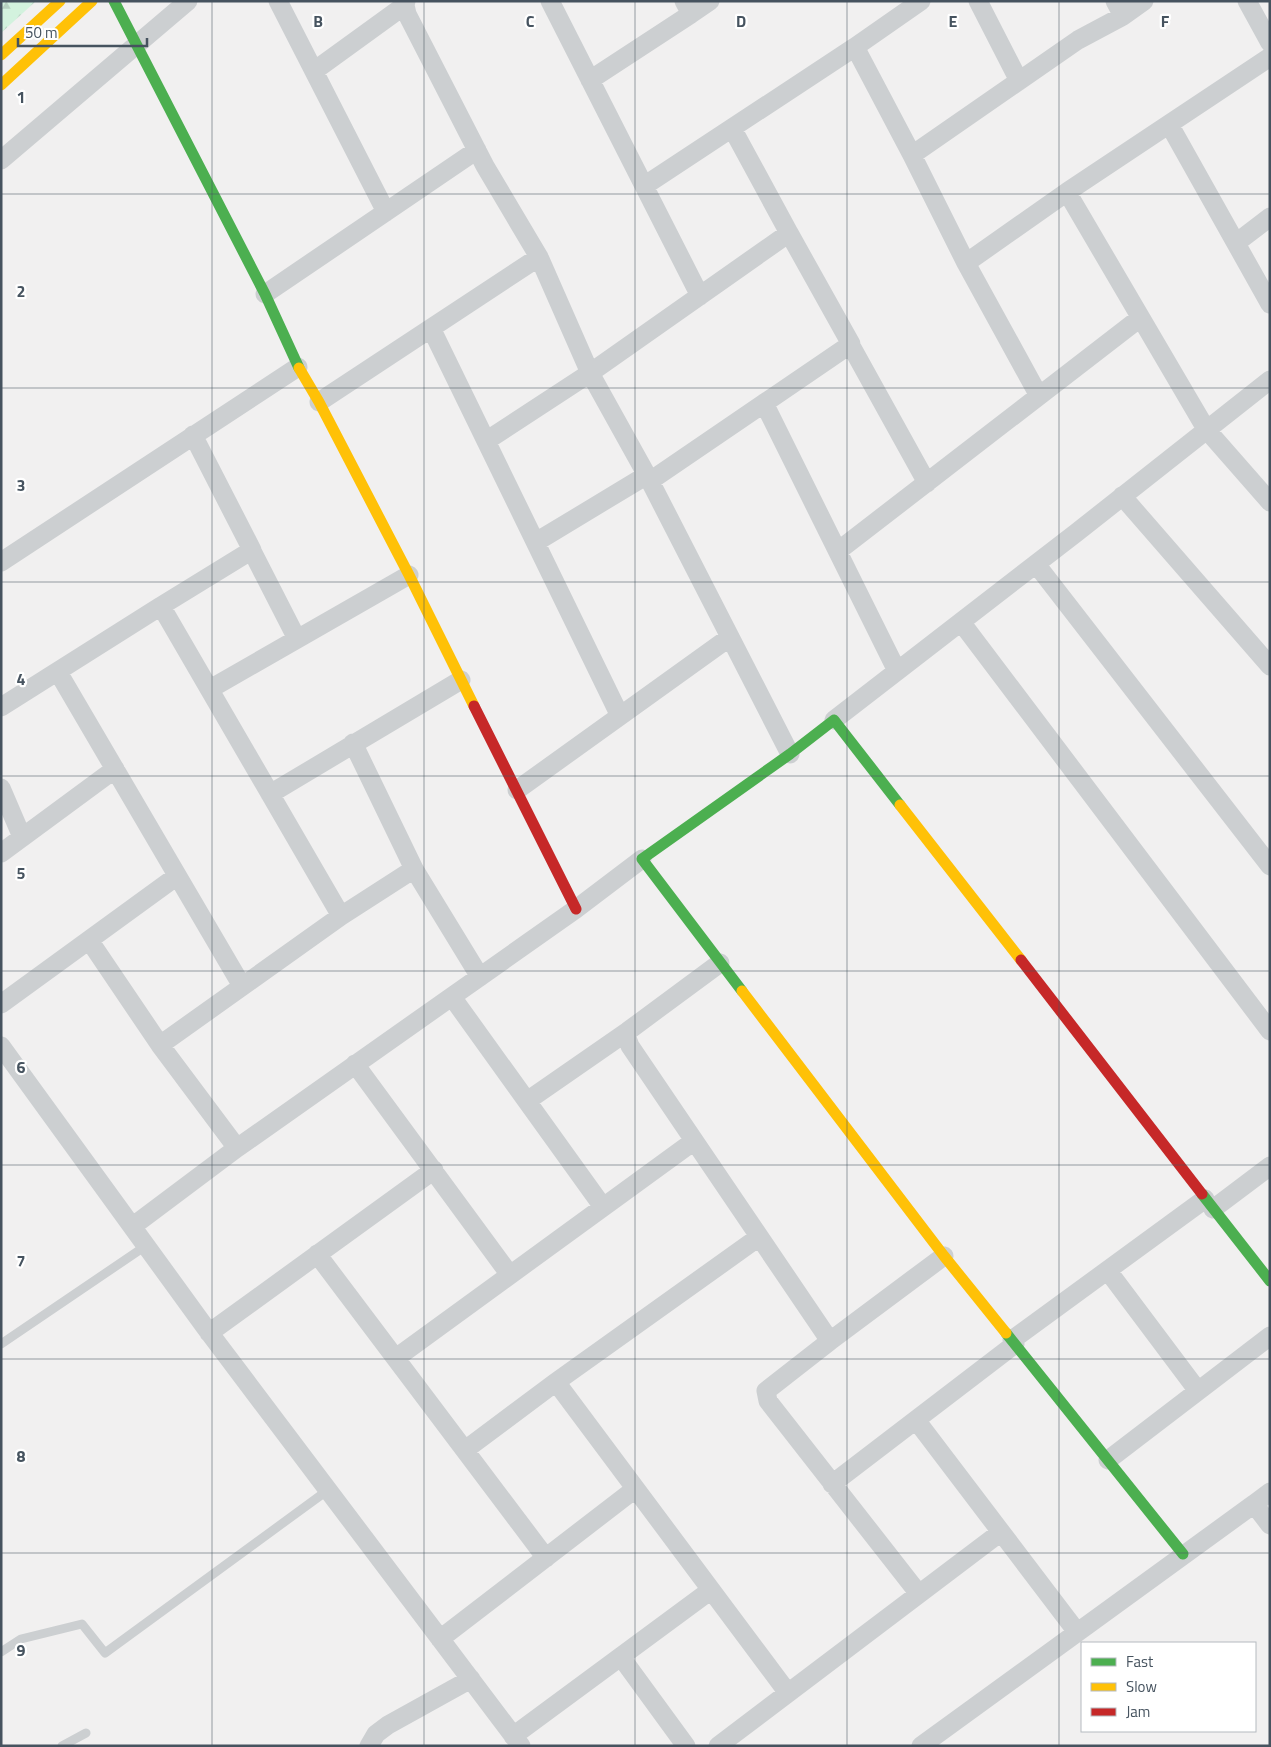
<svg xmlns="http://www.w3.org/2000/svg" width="1271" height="1747" viewBox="0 0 1271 1747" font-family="'Titillium Web',sans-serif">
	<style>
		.forest { fill: url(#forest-firs) }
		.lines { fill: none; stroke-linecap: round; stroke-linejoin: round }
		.lane { stroke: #cccfd1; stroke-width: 9 }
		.street { stroke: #cccfd1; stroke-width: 19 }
		.fast { stroke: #4caf50; stroke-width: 11 }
		.slow { stroke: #ffc107; stroke-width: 11 }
		.jam { stroke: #c62828; stroke-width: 11 }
		.grid { fill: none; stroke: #46535f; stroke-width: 1; stroke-opacity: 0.55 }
		.grid-label { font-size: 16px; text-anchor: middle; font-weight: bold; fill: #46535f; stroke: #fff; stroke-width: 4.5; stroke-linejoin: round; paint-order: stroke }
	</style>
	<defs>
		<pattern id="forest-firs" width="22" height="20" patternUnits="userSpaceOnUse" patternTransform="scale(1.25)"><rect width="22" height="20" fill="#d3f2de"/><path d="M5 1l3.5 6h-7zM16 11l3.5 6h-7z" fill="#b6d1c1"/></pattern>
	</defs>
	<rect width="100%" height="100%" fill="#f1f0f0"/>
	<path class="forest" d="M1,1H36L1,33Z"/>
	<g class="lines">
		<path class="lane" d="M1,1344L147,1245
			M1,1652L21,1639L82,1624L105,1653L328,1490
			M62,1746L86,1733"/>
		<path class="street" d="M278,1L386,212
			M406,1L405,5L407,14L485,166L539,257L590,373L650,481L790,754
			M550,1L700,296
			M684,1L691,14L710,1
			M921,1L855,47L912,155L966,263L1039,396
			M978,1L1019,81
			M1115,1L1123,16L1144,1
			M1247,1L1270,43
			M314,71L405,5
			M590,80L691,14
			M1169,124L1270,304
			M732,128L789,233
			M912,155L1078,40L1123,16
			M1,160L188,1
			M644,186L855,47
			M1067,192L1270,57
			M1236,243L1270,217
			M966,263L1067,192L1206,429L1270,502
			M265,294L477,150
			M431,328L620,716
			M850,344L927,483
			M319,402L539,257
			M764,403L897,671
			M193,435L252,550L161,606L341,916
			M486,441L590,373L789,233L851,344L650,481
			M1122,496L1270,666
			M536,542L647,475
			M251,549L297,639
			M838,551L1140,318
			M1,562L298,367
			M1036,564L1270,866
			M961,622L1270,1031
			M58,672L242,986
			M210,689L409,575
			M1,707L161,606
			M834,720L1076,533L1270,380
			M353,743L414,869
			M1,788L22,837
			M517,790L730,637
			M270,794L461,680
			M1,853L115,769
			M89,940L160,1045
			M720,963L628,1031L627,1038L630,1046L830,1341L944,1256
			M452,997L603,1207
			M1,1004L177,876
			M1,1046L205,1327L521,1746
			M355,1064L510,1275
			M527,1101L628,1031
			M237,1148L160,1045L341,916L414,869L480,977
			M1213,1209L1270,1166
			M133,1226L237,1148L576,909L642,859
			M317,1254L546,1558
			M1108,1271L1198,1391
			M209,1333L434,1170
			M1012,1340L1205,1199
			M830,1341L766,1391L768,1401L919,1594
			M396,1358L694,1141
			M556,1382L788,1693
			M916,1420L1077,1632
			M465,1450L556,1382L759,1237
			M1108,1460L1270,1336
			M832,1484L1015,1344
			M1254,1504L1270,1492
			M440,1639L635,1489
			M621,1657L686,1746
			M513,1736L711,1590
			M369,1746L376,1734L388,1725L471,1679
			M718,1746L1001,1532
			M921,1746L1254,1504L1270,1525"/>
		<path class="fast" d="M114,1L265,294L299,368
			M742,991L642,859L790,754L834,720L900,805
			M1202,1194L1270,1281
			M1006,1333L1183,1554"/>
		<path class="slow" d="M1,55L60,1
			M1,85L92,1
			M299,368L319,402L409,575L474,706
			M900,805L1021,960
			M742,991L944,1256L1006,1333"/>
		<path class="jam" d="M474,706L576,909
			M1021,960L1202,1194"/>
	</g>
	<path class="grid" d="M212,1V1746M424,1V1746M635,1V1746M847,1V1746M1059,1V1746M1,194H1270M1,388H1270M1,582H1270M1,776H1270M1,971H1270M1,1165H1270M1,1359H1270M1,1553H1270"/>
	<g class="grid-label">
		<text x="318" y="27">B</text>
		<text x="530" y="27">C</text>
		<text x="741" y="27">D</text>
		<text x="953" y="27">E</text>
		<text x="1165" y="27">F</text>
		<text x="21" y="103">1</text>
		<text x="21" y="297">2</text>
		<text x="21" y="491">3</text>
		<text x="21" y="685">4</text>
		<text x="21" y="879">5</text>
		<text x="21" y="1073">6</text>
		<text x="21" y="1267">7</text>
		<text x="21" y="1462">8</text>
		<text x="21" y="1656">9</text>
	</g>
	<rect width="1271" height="1747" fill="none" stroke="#46535f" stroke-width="5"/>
	<rect x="1081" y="1642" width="175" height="90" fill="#ffffff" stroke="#b5babf"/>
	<rect x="1091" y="1658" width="25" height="8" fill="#4caf50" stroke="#b5babf"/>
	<text x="1126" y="1667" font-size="15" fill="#46535f">Fast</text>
	<rect x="1091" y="1683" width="25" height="8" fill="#ffc107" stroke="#b5babf"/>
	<text x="1126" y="1692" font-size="15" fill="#46535f">Slow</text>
	<rect x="1091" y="1708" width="25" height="8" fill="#c62828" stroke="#b5babf"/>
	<text x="1126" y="1717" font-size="15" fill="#46535f">Jam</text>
	<path d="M18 38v8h129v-8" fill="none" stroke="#46535f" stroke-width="2.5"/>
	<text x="25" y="38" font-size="15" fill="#46535f" stroke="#ffffff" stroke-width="4" paint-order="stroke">50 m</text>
</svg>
